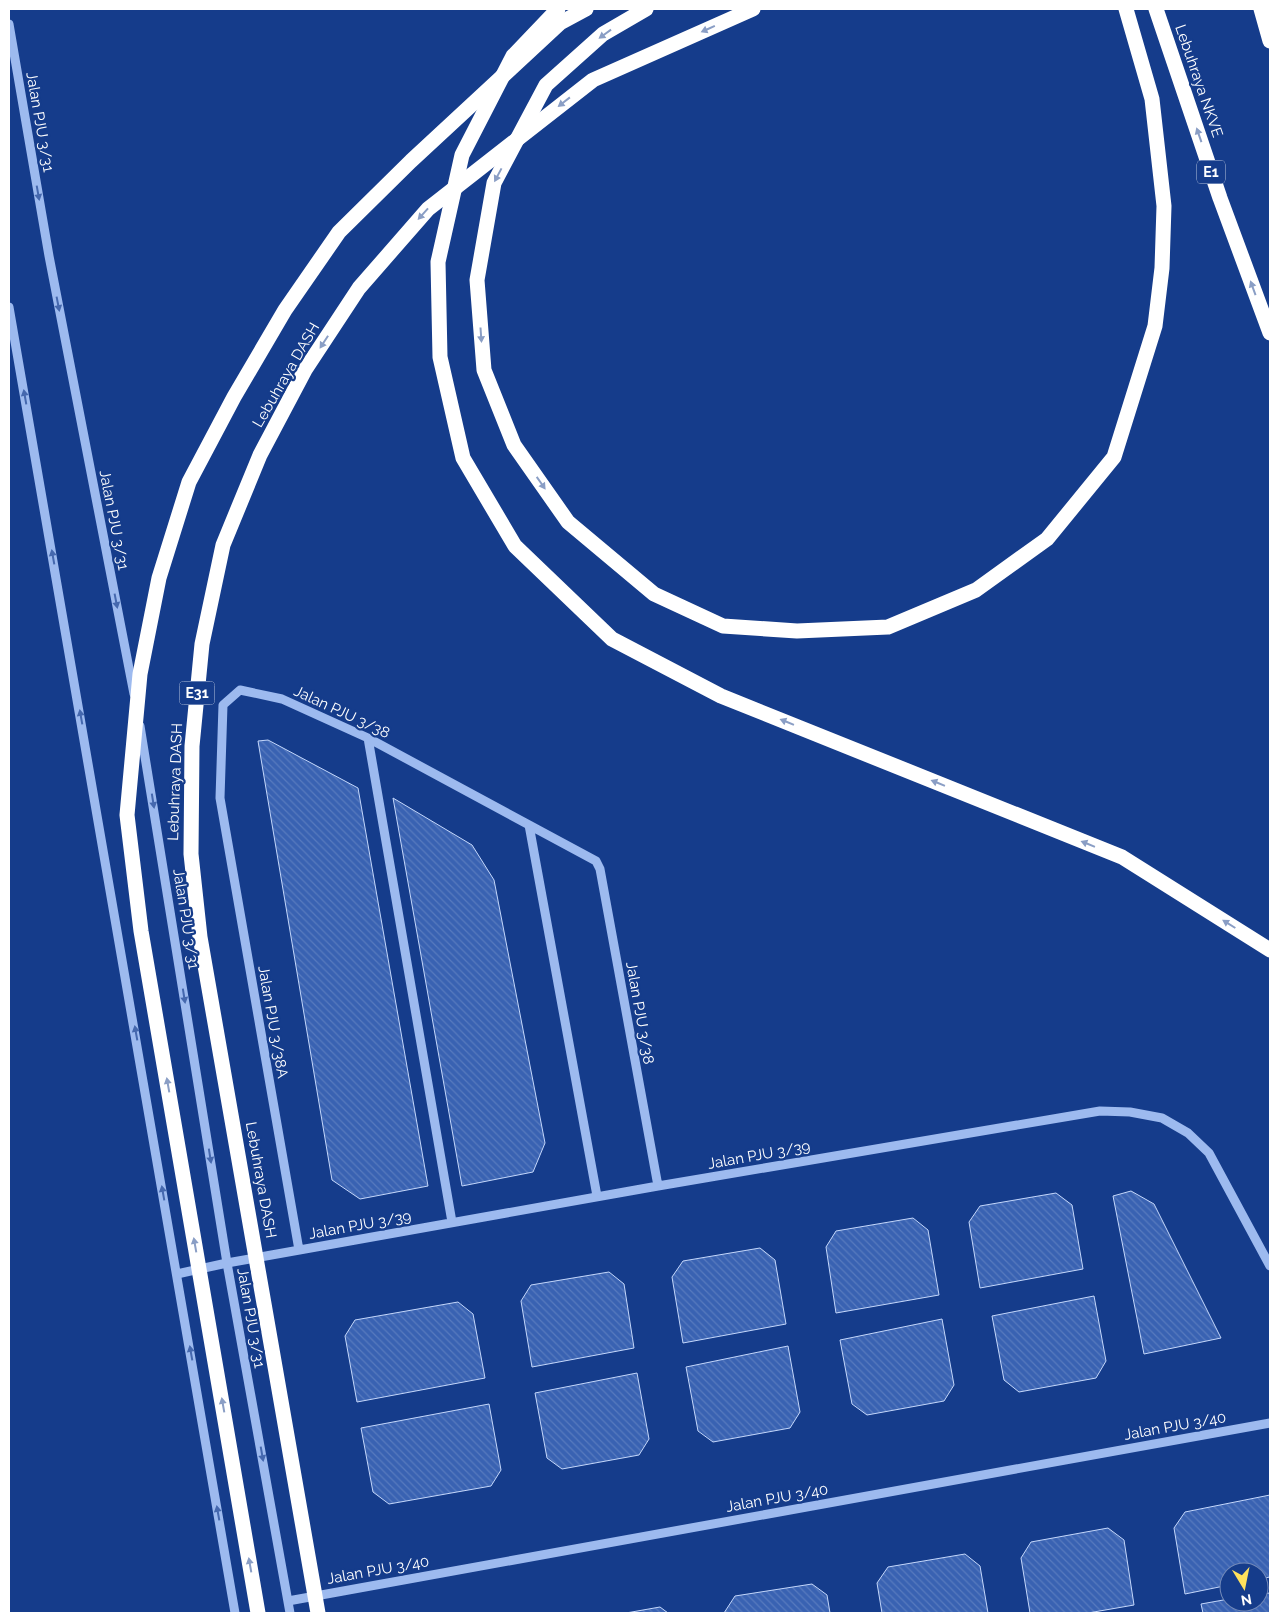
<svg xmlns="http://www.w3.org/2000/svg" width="1279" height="1622" viewBox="0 0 1279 1622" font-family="Raleway,sans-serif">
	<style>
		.building { fill: url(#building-back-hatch); stroke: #c4d7fb }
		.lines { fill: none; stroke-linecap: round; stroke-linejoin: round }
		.minor { stroke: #9dbaef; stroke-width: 9 }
		.highway { stroke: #fff; stroke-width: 15 }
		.highway-bridge { stroke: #fff; stroke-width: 15 }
		.oneway { fill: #8a9ec5 }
		.oneway2 { fill: #4568ae }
		.labels { text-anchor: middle; stroke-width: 4.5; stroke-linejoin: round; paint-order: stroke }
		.shield { fill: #153c8b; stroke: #b9c4dc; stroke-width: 1 }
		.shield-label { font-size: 14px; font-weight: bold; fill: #fff }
		.street-label { font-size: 15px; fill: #fff; stroke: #153c8b }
	</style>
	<defs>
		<pattern id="building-back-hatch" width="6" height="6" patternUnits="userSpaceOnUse" patternTransform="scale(1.25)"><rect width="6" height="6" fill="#3962b2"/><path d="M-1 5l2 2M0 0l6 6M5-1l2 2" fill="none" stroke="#577abe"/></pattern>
	</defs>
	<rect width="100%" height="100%" fill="#153c8b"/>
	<path class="building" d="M268,740L358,788L428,1186L360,1199L332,1180L258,741Z
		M393,798L472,845L494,880L545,1143L533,1172L462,1186Z
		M1131,1191L1154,1204L1221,1338L1144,1354L1113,1196Z
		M1056,1193L1072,1205L1083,1269L980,1288L969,1222L980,1206Z
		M913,1218L928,1230L939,1295L836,1313L826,1247L836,1231Z
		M760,1248L775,1260L786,1324L683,1343L672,1277L683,1261Z
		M609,1272L624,1284L634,1348L532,1367L521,1301L531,1285Z
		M1094,1296L1106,1361L1096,1378L1019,1392L1004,1380L992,1316Z
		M458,1302L473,1314L485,1378L357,1402L345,1336L355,1320Z
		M942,1319L954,1385L944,1401L867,1415L852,1404L840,1340Z
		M788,1346L800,1412L790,1428L713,1442L698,1431L686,1367Z
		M637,1373L649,1439L639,1455L562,1469L547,1458L535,1393Z
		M489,1404L501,1470L491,1486L389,1504L373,1492L361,1428Z
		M1270,1495V1577L1259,1579V1572H1229V1585L1185,1594L1174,1528L1185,1512Z
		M1108,1528L1124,1540L1134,1605L1088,1613H1030L1021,1558L1031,1542Z
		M965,1554L980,1566L988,1613H882L877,1583L888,1567Z
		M812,1584L827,1595L830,1613H724L735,1596Z
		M1270,1593V1613H1203L1201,1604L1229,1599V1602H1259V1594Z
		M660,1607L668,1613H626Z"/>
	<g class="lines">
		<path class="minor" d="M9,24L49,256L134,694
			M9,307L235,1613
			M140,726L227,1263L290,1613
			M368,738L452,1222
			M529,825L597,1196
			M299,1250L220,798L223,705L240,690L282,699L368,738L596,861L600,869L658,1186
			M177,1274L227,1263L658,1186L1100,1111L1130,1112L1162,1118L1188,1133L1209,1153L1270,1266
			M288,1601L1270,1423"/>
		<path class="highway" d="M558,9L513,56L462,155L438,262L440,357L463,458L515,546L612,639L721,696L1122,857L1270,950
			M646,9L603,34L546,85L494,183L477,280L484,370L514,445L568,522L654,594L723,626L797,631L888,627L976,590L1047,539L1114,457L1155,326L1162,268L1164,206L1152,99L1126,9
			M1156,9L1220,198L1270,333
			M1261,9L1270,41"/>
		<path class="highway-bridge" d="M258,1613L141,931L127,815L140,674L159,578L189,482L234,397L285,310L339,232L411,161L560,23L586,9
			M318,1613L200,937L191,854L192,746L202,644L223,545L260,455L305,370L359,288L428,209L593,80L753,9"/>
	</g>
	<defs><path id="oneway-solid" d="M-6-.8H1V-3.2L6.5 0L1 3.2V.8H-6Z" transform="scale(1.25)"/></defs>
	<g class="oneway">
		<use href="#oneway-solid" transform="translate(708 29) rotate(156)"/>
		<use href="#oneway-solid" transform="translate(605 34) rotate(144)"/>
		<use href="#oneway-solid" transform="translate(564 102) rotate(142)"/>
		<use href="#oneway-solid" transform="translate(1199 135) rotate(-109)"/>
		<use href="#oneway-solid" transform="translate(498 175) rotate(118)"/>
		<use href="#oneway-solid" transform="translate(423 214) rotate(132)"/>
		<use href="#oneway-solid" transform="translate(1253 288) rotate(-110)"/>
		<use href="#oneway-solid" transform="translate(481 335) rotate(86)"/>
		<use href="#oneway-solid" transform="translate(324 342) rotate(123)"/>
		<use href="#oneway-solid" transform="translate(541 483) rotate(55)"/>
		<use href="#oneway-solid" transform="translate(787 722) rotate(-158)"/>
		<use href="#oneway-solid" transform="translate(938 783) rotate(-158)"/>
		<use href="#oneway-solid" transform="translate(1088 844) rotate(-158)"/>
		<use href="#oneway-solid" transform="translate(1229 924) rotate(-148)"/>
		<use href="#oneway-solid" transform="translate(168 1085) rotate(-100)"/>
		<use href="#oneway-solid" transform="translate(195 1245) rotate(-100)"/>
		<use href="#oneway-solid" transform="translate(223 1405) rotate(-100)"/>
		<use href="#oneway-solid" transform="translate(250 1565) rotate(-100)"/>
	</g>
	<g class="oneway2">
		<use href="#oneway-solid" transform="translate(38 193) rotate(80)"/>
		<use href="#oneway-solid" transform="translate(58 304) rotate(79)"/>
		<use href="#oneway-solid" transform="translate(25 397) rotate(-100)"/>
		<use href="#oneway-solid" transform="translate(53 557) rotate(-100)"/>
		<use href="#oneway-solid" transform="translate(116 601) rotate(79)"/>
		<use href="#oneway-solid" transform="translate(81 717) rotate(-100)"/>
		<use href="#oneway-solid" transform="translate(153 801) rotate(81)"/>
		<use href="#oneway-solid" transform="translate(184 996) rotate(81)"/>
		<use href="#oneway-solid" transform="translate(136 1033) rotate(-100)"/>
		<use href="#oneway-solid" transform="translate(210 1156) rotate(81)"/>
		<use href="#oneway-solid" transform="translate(163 1193) rotate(-100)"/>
		<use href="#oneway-solid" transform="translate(191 1353) rotate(-100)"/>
		<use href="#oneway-solid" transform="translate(262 1454) rotate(80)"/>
		<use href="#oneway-solid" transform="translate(218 1513) rotate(-100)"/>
	</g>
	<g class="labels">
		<g class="shield">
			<rect x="1197" y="160.5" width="28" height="23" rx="4"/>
			<rect x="179.5" y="681.5" width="35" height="23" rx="4"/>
		</g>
		<g class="shield-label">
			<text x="1211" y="177">E1</text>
			<text x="197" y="698">E31</text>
		</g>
		<g class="street-label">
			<text transform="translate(1199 81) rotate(71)" y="5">Lebuhraya NKVE</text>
			<text transform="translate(40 122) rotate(80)" y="5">Jalan PJU 3/31</text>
			<text transform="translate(286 375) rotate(-60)" y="5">Lebuhraya DASH</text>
			<text transform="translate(114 520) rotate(79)" y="5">Jalan PJU 3/31</text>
			<text transform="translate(342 712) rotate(25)" y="5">Jalan PJU 3/38</text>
			<text transform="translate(175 782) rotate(-88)" y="5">Lebuhraya DASH</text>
			<text transform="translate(186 919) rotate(81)" y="5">Jalan PJU 3/31</text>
			<text transform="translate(640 1013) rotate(80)" y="5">Jalan PJU 3/38</text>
			<text transform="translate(273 1022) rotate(80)" y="5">Jalan PJU 3/38A</text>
			<text transform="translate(759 1155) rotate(-10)" y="5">Jalan PJU 3/39</text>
			<text transform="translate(261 1180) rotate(80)" y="5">Lebuhraya DASH</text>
			<text transform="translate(360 1225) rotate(-10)" y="5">Jalan PJU 3/39</text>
			<text transform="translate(251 1318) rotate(80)" y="5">Jalan PJU 3/31</text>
			<text transform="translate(1175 1426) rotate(-10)" y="5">Jalan PJU 3/40</text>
			<text transform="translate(777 1498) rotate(-10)" y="5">Jalan PJU 3/40</text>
			<text transform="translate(378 1570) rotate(-10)" y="5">Jalan PJU 3/40</text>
		</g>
	</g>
	<rect width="1279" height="1622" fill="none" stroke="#ffffff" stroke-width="20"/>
	<g transform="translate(1244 1587) rotate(170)"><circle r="24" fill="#153c8b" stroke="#738ab9"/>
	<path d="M0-4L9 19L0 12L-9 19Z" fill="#ffe15c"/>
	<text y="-8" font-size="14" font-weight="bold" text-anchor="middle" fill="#ffffff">N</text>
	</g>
</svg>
